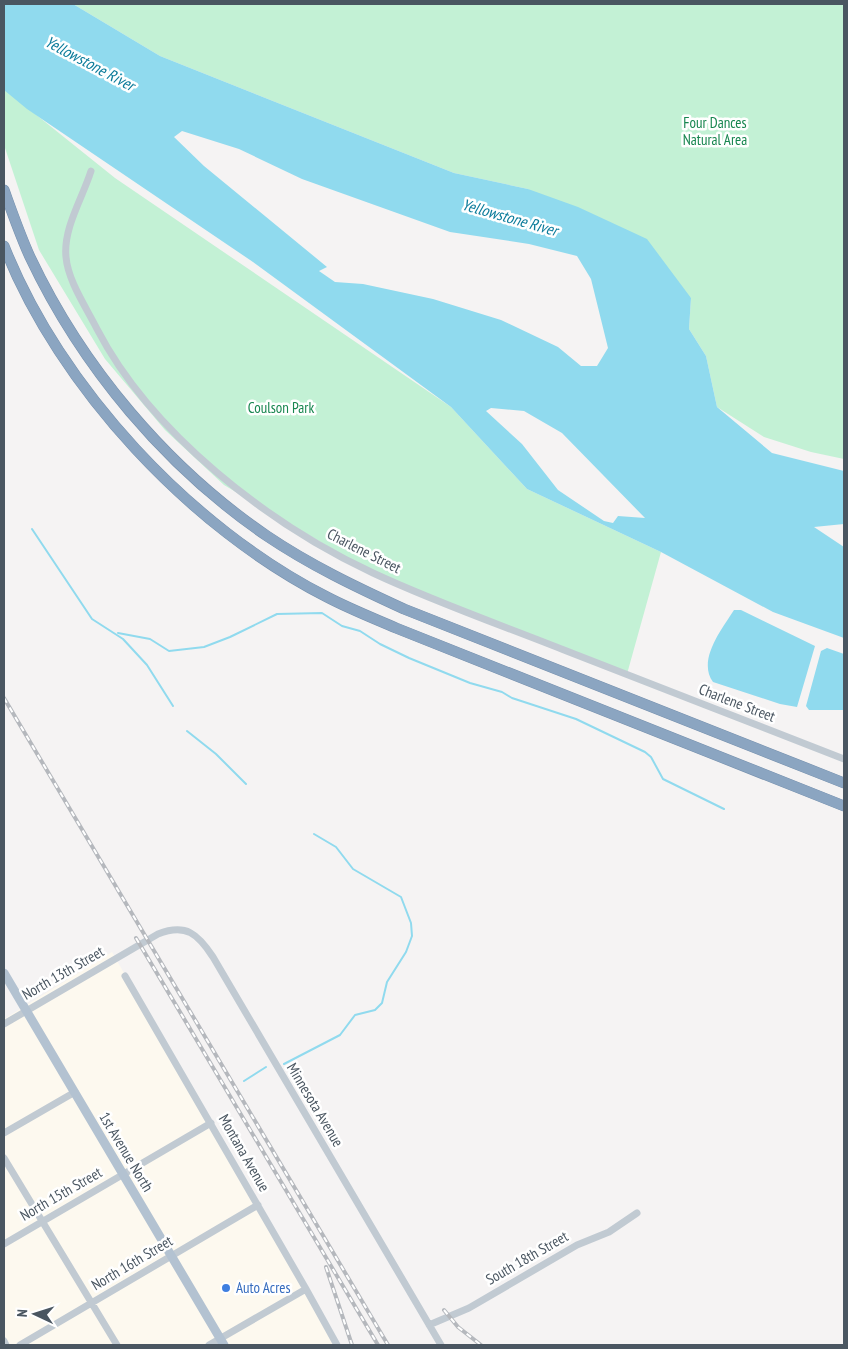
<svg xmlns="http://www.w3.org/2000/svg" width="848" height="1349" viewBox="0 0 848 1349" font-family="'PT Sans Narrow',sans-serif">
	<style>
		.commercial { fill: #fdf9ef }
		.green { fill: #c3f1d5 }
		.water { fill: #90daee; fill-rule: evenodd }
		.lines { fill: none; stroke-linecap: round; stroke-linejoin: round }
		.stream { stroke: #90daee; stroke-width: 2 }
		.highway-casing { stroke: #7690ad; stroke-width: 11 }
		.minor { stroke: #c1cad2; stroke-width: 7 }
		.major { stroke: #b3c2d1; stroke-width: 9 }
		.highway { stroke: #8ba5c1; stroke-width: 10 }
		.rail-casing { stroke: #b5b8bd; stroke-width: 4 }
		.rail { stroke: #fff; stroke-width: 2; stroke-dasharray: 5.5; stroke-linecap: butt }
		.shop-dot { fill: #3f7fe0; stroke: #fff; stroke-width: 2 }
		.labels { text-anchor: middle; stroke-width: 5; stroke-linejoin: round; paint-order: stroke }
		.park-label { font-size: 15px; fill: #17864f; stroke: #fff }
		.street-label { font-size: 15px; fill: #4a5661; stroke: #fff }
		.shop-label { font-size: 15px; fill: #366cbe; stroke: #fff; text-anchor: start }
		.water-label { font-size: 16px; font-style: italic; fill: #0c7c9b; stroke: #fff }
	</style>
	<rect width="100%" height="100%" fill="#f5f3f3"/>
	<path class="commercial" d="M112,952L336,1345H4V1019Z"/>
	<path class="green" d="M73,4H844V459L811,452L764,437L717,407L706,356L689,329L691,298L528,189L454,173L160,56Z
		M4,89L115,178L451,407L527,489L661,552L627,674L373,573L224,485L165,430L105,359L39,250L4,145Z"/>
	<path class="water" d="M4,4H73L160,56L454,173L528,189L578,207L647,239L691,298L689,329L706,356L717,407L772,453L844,471V524L814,527L844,547V638L773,612L661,552L527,489L451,407L253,262L27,109L4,90ZM182,131L239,149L302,179L450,232L529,244L577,256L591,279L608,348L597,366H581L558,347L501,320L433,299L363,284L335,282L319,271L327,267L204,166L174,137ZM491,408L524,411L562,433L645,518L618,516L613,523L604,521L558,490L522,444L486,411Z
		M734,610H741L815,646L797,707L780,704L713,682C697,660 722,629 734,610Z
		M827,648L844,654V710H809L806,706L821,651Z"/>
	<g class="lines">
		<path class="stream" d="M32,529L92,619L123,639L147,665L173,706
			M118,633L150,639L169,651L204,647L230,637L277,614L322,613L342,626L360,631L380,644L409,658L470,683L502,692L512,698L576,719L645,752L651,757L663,779L724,809
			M187,731L216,754L246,784
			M284,1064L340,1035L355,1015L375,1010L382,1003L387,982L406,952L412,936L411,923L401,897L353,869L336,847L314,834
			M244,1081L266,1067"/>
		<defs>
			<path id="highway" d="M4,190C12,212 20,235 30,257C82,367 166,467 267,536C310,565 356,587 404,609L844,783
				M4,246C60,388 191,528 327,597C350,609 373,618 396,628L844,806"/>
		</defs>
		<use href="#highway" class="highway-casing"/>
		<path class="minor" d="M91,171C83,197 63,228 66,257C68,281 86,307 97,329C151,433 268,524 373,573C435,602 501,625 564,650C657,686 751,723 844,759
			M125,976L306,1289L337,1345
			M4,1024L158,934C186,923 198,934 213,957L441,1345
			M4,1133L75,1092
			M4,1158L117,1345
			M4,1244L211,1123
			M429,1325L469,1308L577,1245L609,1232L637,1213
			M4,1341L6,1345
			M20,1345L258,1205
			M209,1345L306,1289"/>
		<path class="major" d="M4,973L224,1345"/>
		<use href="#highway" class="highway"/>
		<defs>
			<path id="rail" d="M4,698L388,1345
				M136,938L378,1345
				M326,1267L352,1345
				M444,1310L458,1327L481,1345"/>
		</defs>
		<use href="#rail" class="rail-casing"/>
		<use href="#rail" class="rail"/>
	</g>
	<circle class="shop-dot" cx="226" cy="1288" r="5"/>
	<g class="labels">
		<g class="park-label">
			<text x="715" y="128">Four Dances<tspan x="715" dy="17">Natural Area</tspan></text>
			<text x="281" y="413">Coulson Park</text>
		</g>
		<g class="street-label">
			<text transform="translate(364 551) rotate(27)" y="5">Charlene Street</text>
			<text transform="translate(737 703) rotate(21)" y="5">Charlene Street</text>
			<text transform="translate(63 973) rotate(-30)" y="5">North 13th Street</text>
			<text transform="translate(315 1105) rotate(59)" y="5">Minnesota Avenue</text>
			<text transform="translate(126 1152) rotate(59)" y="5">1st Avenue North</text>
			<text transform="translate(244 1153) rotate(60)" y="5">Montana Avenue</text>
			<text transform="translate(61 1194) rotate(-30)" y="5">North 15th Street</text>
			<text transform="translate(527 1258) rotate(-30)" y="5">South 18th Street</text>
			<text transform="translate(132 1263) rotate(-31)" y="5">North 16th Street</text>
		</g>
		<g class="shop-label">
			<text x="236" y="1293">Auto Acres</text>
		</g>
		<g class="water-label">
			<text transform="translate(90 63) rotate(28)" y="6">Yellowstone River</text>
			<text transform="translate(510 217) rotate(16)" y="6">Yellowstone River</text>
		</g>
	</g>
	<rect width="848" height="1349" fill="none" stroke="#4a5661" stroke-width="10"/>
	<g transform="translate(35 1314) rotate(274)" stroke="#ffffff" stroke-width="4" paint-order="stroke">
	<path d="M0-4L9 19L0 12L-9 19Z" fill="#4a5661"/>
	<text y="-8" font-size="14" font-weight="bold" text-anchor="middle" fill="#4a5661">N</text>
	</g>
</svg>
